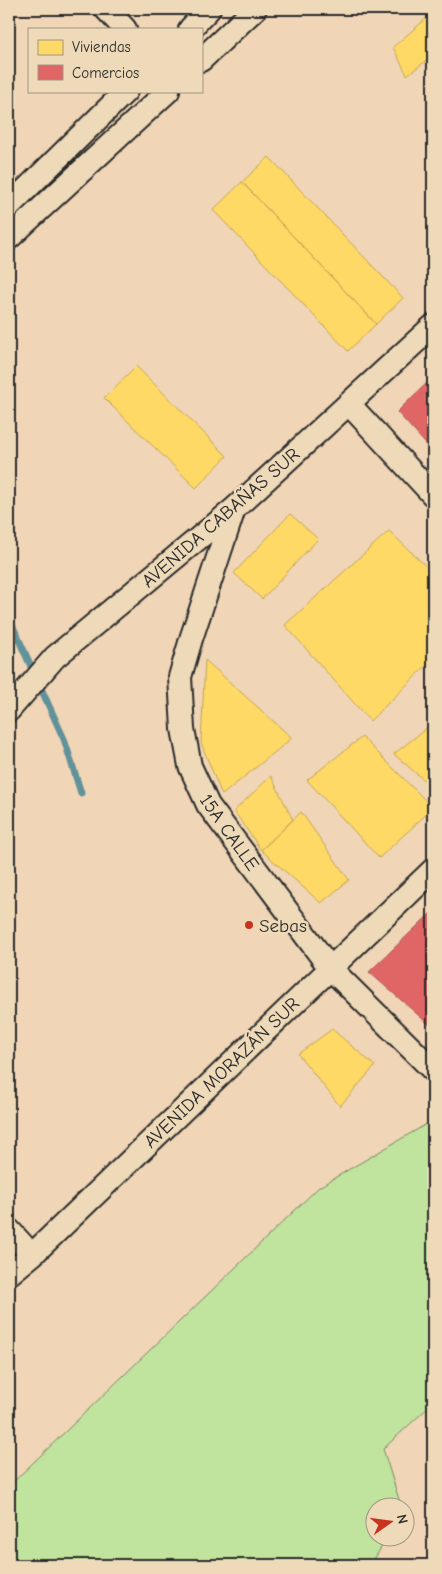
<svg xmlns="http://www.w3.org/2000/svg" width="442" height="1574" viewBox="0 0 442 1574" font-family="'Comic Neue',sans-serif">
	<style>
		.green { fill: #c0e49d; stroke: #768864 }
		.homes { fill: #ffd966; stroke: #bfa554 }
		.shops { fill: #e06666; stroke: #aa5454 }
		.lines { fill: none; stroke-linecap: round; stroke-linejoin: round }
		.stream { stroke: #629299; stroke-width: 7 }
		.minor-casing { stroke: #2b2b2b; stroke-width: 26 }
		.minor { stroke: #eedab8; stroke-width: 22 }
		.poi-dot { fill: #c8321e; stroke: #eedab8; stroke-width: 2 }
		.labels { text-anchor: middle; stroke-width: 5; stroke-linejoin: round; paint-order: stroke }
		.street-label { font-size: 19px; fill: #2b2b2b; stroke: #eedab8 }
		.poi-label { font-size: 19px; fill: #2b2b2b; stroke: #eedab8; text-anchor: start }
	</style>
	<rect width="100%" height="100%" fill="#f0d5b6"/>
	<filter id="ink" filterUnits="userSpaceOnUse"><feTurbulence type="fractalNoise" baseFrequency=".02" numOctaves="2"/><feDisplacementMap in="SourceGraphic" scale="10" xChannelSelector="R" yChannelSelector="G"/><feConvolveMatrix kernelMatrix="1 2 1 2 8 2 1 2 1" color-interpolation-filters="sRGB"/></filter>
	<g filter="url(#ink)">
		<path class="green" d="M430,1122L433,1126V1403L383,1449L401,1506H374V1536L387,1537L371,1565H9V1486L319,1187Z"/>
		<path class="homes" d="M428,17L433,25V56L407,75L393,47Z
			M269,157L403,298L376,324L242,182Z
			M242,182L376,324L348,351L213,210Z
			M136,366L227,456L196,488L104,398Z
			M290,514L318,539L262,599L234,573Z
			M389,531L433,573V659L370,721L285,625Z
			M205,660L292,738L222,795L201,743Z
			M433,723V788L394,754Z
			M362,737L433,808L379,858L307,780Z
			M271,776L293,820L261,850L234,811Z
			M301,812L349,880L321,903L261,850Z
			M332,1029L375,1066L340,1106L298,1054Z"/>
		<path class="shops" d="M433,377V452L397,412Z
			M433,911V1028L369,972Z"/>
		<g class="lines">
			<path class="stream" d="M9,618L64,739L81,793"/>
			<defs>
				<path id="minor" d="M106,9L125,29
					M190,29L209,9
					M201,60L255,9
					M9,206L126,91
					M9,238L168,91
					M349,404L433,495
					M234,509L191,639L180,677L183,729L190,766L208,805L330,968L433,1070
					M9,710L55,657L234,509L433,326
					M9,1230L32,1255
					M9,1274L32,1255L433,870"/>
			</defs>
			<use href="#minor" class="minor-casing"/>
			<use href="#minor" class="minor"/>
		</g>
	</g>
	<circle class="poi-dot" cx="249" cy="925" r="5"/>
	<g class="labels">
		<g class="street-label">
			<text transform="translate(220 517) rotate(-41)" y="7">AVENIDA CABAÑAS SUR</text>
			<text transform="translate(230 832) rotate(55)" y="7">15A CALLE</text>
			<text transform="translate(221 1072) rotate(-44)" y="7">AVENIDA MORAZÁN SUR</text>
		</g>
		<g class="poi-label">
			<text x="259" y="932">Sebas</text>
		</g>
	</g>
	<rect width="442" height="1574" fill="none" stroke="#eedab8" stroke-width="30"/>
	<rect x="15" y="15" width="412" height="1544" fill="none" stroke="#2b2b2b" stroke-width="2" filter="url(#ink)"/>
	<rect x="28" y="28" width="175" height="65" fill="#eedab8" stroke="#a09480"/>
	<rect x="38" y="40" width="25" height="15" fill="#ffd966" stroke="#a09480"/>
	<text x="72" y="52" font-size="15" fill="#2b2b2b">Viviendas</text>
	<rect x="38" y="65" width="25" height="15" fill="#e06666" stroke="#a09480"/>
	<text x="72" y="78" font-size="15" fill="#2b2b2b">Comercios</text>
	<g transform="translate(390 1522) rotate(76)"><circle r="24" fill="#eedab8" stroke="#a09480"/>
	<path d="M0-4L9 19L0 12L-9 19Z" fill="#c8321e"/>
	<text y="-8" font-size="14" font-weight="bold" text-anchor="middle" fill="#2b2b2b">N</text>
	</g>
</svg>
